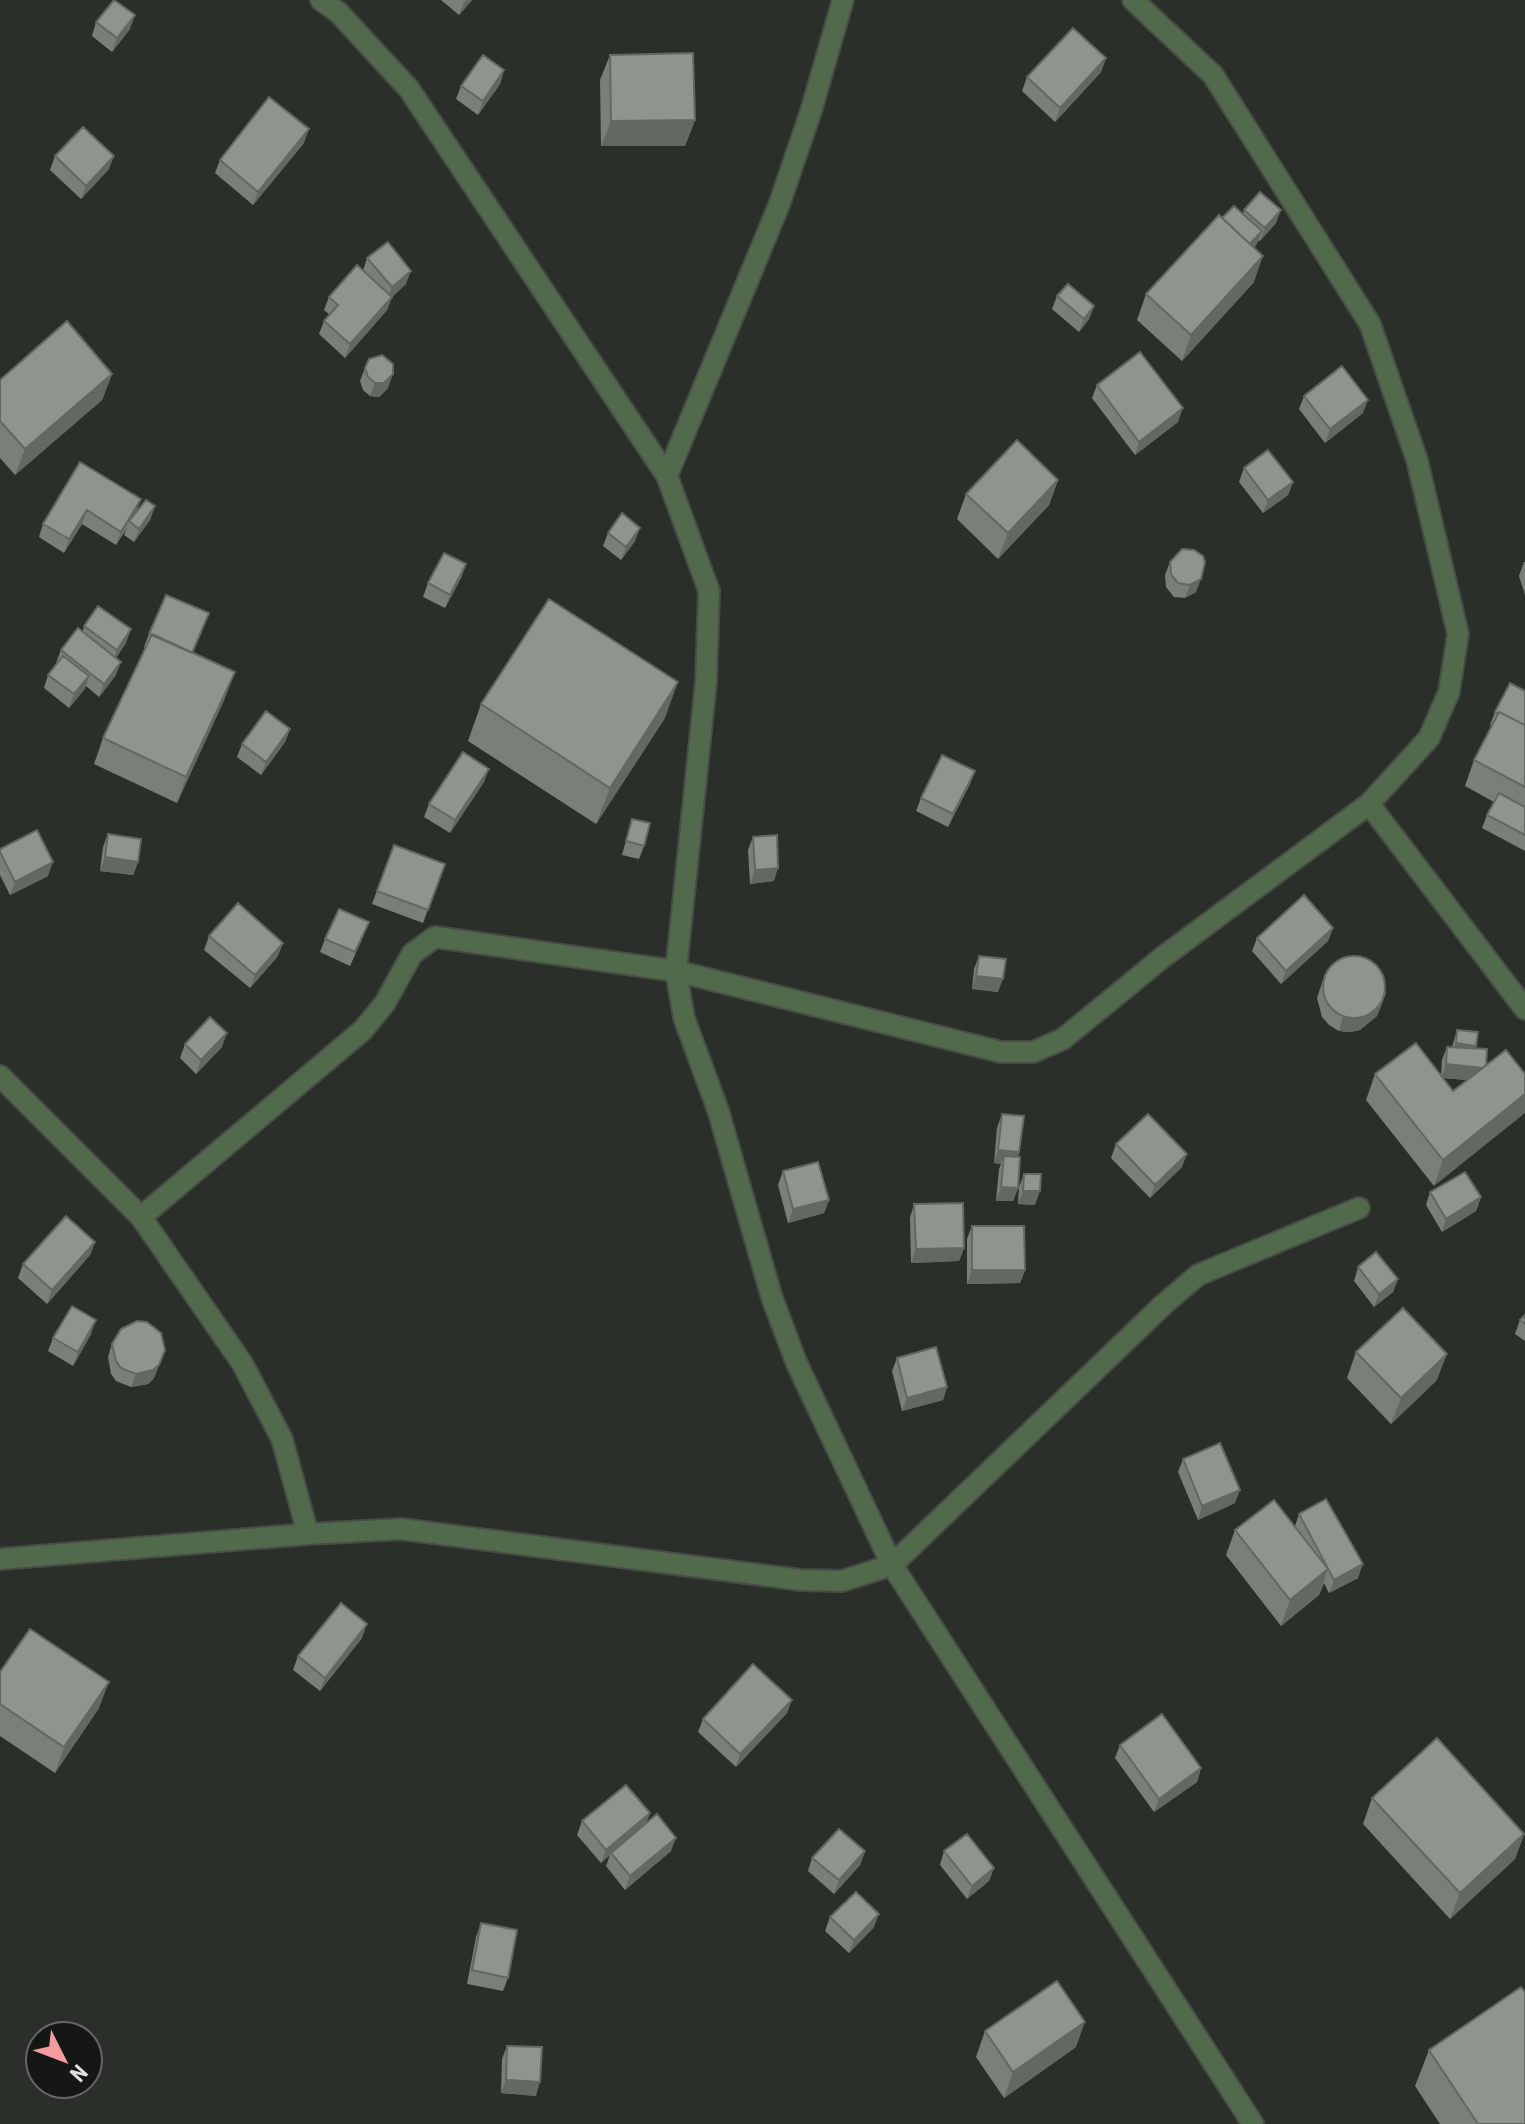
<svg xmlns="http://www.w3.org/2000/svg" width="1525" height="2124" viewBox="0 0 1525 2124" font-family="'Roboto Condensed',sans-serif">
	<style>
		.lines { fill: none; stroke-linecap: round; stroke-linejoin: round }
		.street-casing { stroke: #474c46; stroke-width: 24 }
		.street { stroke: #516a4b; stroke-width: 20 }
		.wall { fill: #7a8078; fill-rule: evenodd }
		.shaded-wall { fill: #636862 }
		.building { fill: #8e958c; stroke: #636862; stroke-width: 2 }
	</style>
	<rect width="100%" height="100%" fill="#2a3029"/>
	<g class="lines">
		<defs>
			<path id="street" d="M321,0L338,12L409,89L667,476L709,591L706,682L676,971L684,1018L718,1110L772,1298L797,1364L892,1565L1253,2124
				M667,476L779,205L811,111L843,0
				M1369,804L1525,1009
				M0,1076L141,1217L242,1363L282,1439L308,1534
				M141,1217L363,1030L385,1003L412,954L435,937L676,971L1001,1052H1033L1063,1039L1163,957L1369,804L1429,738L1449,692L1458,634L1417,460L1370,324L1213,75L1133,0
				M0,1559L308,1534L401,1529L801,1580L842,1581L892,1565L1163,1305L1198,1275L1359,1208"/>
		</defs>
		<use href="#street" class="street-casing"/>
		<use href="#street" class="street"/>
	</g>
	<path class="wall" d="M441,0H472L459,15Z
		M96,22L130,29L112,52L92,36Z
		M610,55L695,120L685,146H601L600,80Z
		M1106,58L1101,72L1055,122L1022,91L1027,77Z
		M504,70L500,84L478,115L456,99L461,86Z
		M304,143L253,205L215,173L220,160Z
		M55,156L109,169L81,199L50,170Z
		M1244,210L1276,223L1260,241L1259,240L1254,248V282L1182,361L1137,320L1146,294L1222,218L1243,214Z
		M367,258L406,284L392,297L387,310L345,358L319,334L324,321L330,315L324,310L329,297L363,271Z
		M1057,296L1094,306L1089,319L1079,332L1052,309Z
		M365,368L388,388L379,397L370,396L363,390L360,381Z
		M112,374L102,400L15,475L0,458V380Z
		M1097,385L1178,422L1135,455L1092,398Z
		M1304,396L1363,413L1325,443L1299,409Z
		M80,462L136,512L155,506L150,520L134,542L124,535L127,528L116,545L82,524L64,553L39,537L43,524Z
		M1244,468L1293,482L1288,495L1263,513L1239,482Z
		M1058,480L1049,505L998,559L957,519L966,494Z
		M608,533L635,541L621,560L603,546Z
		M1170,562L1196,592L1185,598L1174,597L1166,587L1165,575Z
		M1524,562H1525V595L1519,576Z
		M466,564L461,578L445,608L423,597L428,583Z
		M84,626L126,643L116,658V675L99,697L86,686L69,708L44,688L48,675L57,664L56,663L61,650L83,631Z
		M204,626L193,653L225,698L177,803L94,764L103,738L146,648L144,647L149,634Z
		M1525,691V851L1482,828L1487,815L1494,802L1465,786L1474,760L1492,726L1490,725L1495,712Z
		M481,704L665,718L596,824L468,741Z
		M290,729L285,742L261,775L237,757L242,744Z
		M975,771L970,784L948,827L916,811L921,798Z
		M484,782L450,833L424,817L429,804Z
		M632,819L644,846L639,859L622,855Z
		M108,834L138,862L133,875L100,871L103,847Z
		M753,837L774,881L750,884L748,850Z
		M394,845L445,864L423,923L372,904Z
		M0,849L48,876L10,895L0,875Z
		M1333,928L1328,941L1281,984L1252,951L1257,938Z
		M364,935L350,966L320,952L325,939Z
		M209,936L278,956L250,988L204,950Z
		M979,956L998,992L972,989L974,969Z
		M1325,974L1386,993L1377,1016L1360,1030L1350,1032L1339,1031L1329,1025L1322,1017L1317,998Z
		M1457,1030L1476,1046L1475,1048L1487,1049L1434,1186L1366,1100L1375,1074L1441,1076L1442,1060L1447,1047H1452ZM1443,1078L1467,1080L1453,1091Z
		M185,1044L222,1047L196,1074L180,1058Z
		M1002,1114L1019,1152L1018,1157V1188L1013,1201H996L999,1169L1001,1164L994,1163L997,1128Z
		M1116,1144L1182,1167L1150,1198L1111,1158Z
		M783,1171L829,1200L824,1213L788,1223L778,1185Z
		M1024,1174L1035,1205L1018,1204L1019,1187Z
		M1430,1192L1481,1197L1476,1211L1442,1232L1426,1205Z
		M914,1204L964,1248L959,1261L911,1263L910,1218Z
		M972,1226L1025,1270L1020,1283L967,1284V1239Z
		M95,1242L90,1255L47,1304L18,1278L23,1264Z
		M1358,1267L1398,1279L1393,1292L1374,1307L1354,1281Z
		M1525,1315V1341L1515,1334L1520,1320Z
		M91,1334L73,1366L48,1351L53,1338Z
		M112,1344L165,1350L154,1378L148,1384L131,1387L116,1381L111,1374L108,1357Z
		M1356,1352L1437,1380L1391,1424L1347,1378Z
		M897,1358L947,1387L943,1400L902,1411L892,1371Z
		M1183,1459L1235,1503L1198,1520L1178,1472Z
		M1299,1514L1358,1578L1329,1593L1324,1583L1319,1595L1281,1626L1226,1555L1235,1530L1295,1526Z
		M362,1638L320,1691L293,1670L298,1656Z
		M0,1672L99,1708L55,1773L0,1736Z
		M787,1713L736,1767L698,1732L703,1719Z
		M1120,1745L1201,1768L1197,1782L1154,1812L1115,1758Z
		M1372,1798L1524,1834L1515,1859L1450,1919L1363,1824Z
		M650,1813L646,1823L671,1851L625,1890L606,1866L610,1855L601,1863L577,1835L582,1821Z
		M865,1851L860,1865L834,1894L808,1871L812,1858Z
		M944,1851L994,1868L989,1881L967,1899L940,1865Z
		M830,1917L874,1927L849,1953L825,1931Z
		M481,1923L508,1978L503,1991L467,1984L476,1937Z
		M985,2031L1076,2047L1004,2098L976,2057Z
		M507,2046L536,2096L501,2093L502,2059Z
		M1429,2050L1525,2124H1440L1415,2086Z"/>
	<path class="shaded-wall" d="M466,0H472L459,15L464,2Z
		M135,15L130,29L112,52L117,38Z
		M1106,58L1101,72L1055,122L1060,108Z
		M504,70L500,84L478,115L483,101Z
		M695,120L685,146H601L611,121Z
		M309,129L304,143L253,205L258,192Z
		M114,156L109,169L81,199L86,186Z
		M1281,210L1276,223L1260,241L1265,228Z
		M1262,231L1257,244L1239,264L1244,251Z
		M1263,256L1254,282L1182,361L1191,335Z
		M411,271L406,284L392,297L387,310L345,358L350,344L387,301L392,287Z
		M1094,306L1089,319L1079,332L1084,319Z
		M112,374L102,400L15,475L25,449Z
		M393,374L388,388L379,397L370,396L375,383Z
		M1368,400L1363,413L1325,443L1330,429Z
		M1183,408L1178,422L1135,455L1139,442Z
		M1058,480L1049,505L998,559L1008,533Z
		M1293,482L1288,495L1263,513L1268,500Z
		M141,499L136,513L129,521L116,545L121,532Z
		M155,506L150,520L134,542L139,529Z
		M87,510L82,524L64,553L69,539Z
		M640,528L635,541L621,560L626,547Z
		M466,564L461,578L445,608L450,595Z
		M1201,579L1196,592L1185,598L1190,585Z
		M131,629L126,643L112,663L117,650Z
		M121,662L116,675L99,697L104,684Z
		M235,672L225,698L177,803L186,777Z
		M89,676L85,689L69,708L74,694Z
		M678,682L665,718L596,824L610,788Z
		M290,729L285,742L261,775L266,762Z
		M489,769L484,782L450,833L455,820Z
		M975,771L970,784L948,827L953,814Z
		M105,857L138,862L133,875L100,871Z
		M53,862L48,876L10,895L15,882Z
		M778,868L774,881L750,884L755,870Z
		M1333,928L1328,941L1281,984L1286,971Z
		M283,943L278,956L250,988L255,975Z
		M976,976L1003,979L998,992L972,989Z
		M1382,1003L1377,1016L1360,1030L1350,1032L1339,1031L1343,1017Z
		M227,1033L222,1047L196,1074L201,1060Z
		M1456,1043L1476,1046L1472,1059L1451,1057Z
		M1446,1064L1486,1068L1481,1081L1441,1078Z
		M1525,1094V1113L1434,1186L1443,1160Z
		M998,1150L1019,1152L1014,1166L1004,1156L1001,1164L994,1163Z
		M1187,1154L1182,1167L1150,1198L1155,1185Z
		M1001,1187L1018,1188L1013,1201H996Z
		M1023,1191H1040L1035,1205L1018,1204Z
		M1481,1197L1476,1211L1442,1232L1446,1219Z
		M829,1200L824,1213L788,1223L793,1209Z
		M95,1242L90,1255L47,1304L52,1290Z
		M964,1248L959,1261L911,1263L916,1249Z
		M972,1270H1025L1020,1283L967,1284Z
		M1398,1279L1393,1292L1374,1307L1379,1294Z
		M96,1320L91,1334L73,1366L78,1352Z
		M1447,1354L1437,1380L1391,1424L1401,1398Z
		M159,1365L154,1378L148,1384L131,1387L136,1374Z
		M947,1387L943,1400L902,1411L907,1398Z
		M1240,1490L1235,1503L1198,1520L1202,1506Z
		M1363,1564L1358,1578L1329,1593L1334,1580Z
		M1328,1569L1319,1595L1281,1626L1290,1600Z
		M367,1624L362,1638L320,1691L325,1678Z
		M109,1682L99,1708L55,1773L64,1747Z
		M792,1700L787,1713L736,1767L740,1754Z
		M1201,1768L1197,1782L1154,1812L1159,1799Z
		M650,1813L645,1826L611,1853L610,1855L601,1863L606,1850Z
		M1524,1834L1515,1859L1450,1919L1460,1893Z
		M676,1838L671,1851L625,1890L630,1876Z
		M865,1851L860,1865L834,1894L839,1880Z
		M994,1868L989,1881L967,1899L972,1886Z
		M879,1914L874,1927L849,1953L854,1940Z
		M1085,2022L1076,2047L1004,2098L1013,2072Z
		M506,2080L540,2082L536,2096L501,2093Z"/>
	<path class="building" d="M114,0L135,15L117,38L96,22Z
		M1073,28L1106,58L1060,108L1027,77Z
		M693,53L695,120L611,121L610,55Z
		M483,55L504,70L483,101L461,86Z
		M269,97L309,129L258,192L220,160Z
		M83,127L114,156L86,186L55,156Z
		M1260,192L1281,210L1265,228L1244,210Z
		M1234,206L1262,231L1250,244L1222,218Z
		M1219,215L1263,256L1191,335L1146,294Z
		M388,242L411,271L392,287L367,258Z
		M357,265L392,297L350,344L324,321L338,305L329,297Z
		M1068,284L1094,306L1084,319L1057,296Z
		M67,321L112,374L25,449L0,421V380Z
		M1140,352L1183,408L1139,442L1097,385Z
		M382,355L393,364V374L384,383H375L368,377L365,368L369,359Z
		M1342,366L1368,400L1330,429L1304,396Z
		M1017,440L1058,480L1008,533L966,494Z
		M1268,450L1293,482L1268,500L1244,468Z
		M80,462L141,499L121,532L87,510L69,539L43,524Z
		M146,500L155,506L139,529L129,521Z
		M622,513L640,528L626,547L608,533Z
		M1182,549L1194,550L1203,556L1205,562L1201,579L1190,585L1178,583L1171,574L1170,562Z
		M444,553L466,564L450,595L428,583Z
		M166,595L209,613L192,653L149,634Z
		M549,599L678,682L610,788L481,704Z
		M98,606L131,629L117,650L84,626Z
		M78,628L121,662L104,684L61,650Z
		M152,634L235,672L186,777L103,738Z
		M63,656L89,676L74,694L48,675Z
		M1510,683L1525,691V725L1499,712L1498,714L1495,712Z
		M266,711L290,729L266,762L242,744Z
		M1499,712L1525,725V787L1474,760Z
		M463,752L489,769L455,820L429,804Z
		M942,755L975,771L953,814L921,798Z
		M1499,793L1525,807V835L1487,815Z
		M632,819L650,823L644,846L626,841Z
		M37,830L53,862L15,882L0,852V849Z
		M108,834L141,839L138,862L105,857Z
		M777,835L778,868L755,870L753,837Z
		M394,845L445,864L428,910L377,891Z
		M1304,895L1333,928L1286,971L1257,938Z
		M238,903L283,943L255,975L209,936Z
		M339,909L369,922L355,952L325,939Z
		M1323 987a31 31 0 1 1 62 0a31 31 0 1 1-62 0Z
		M979,956L1006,959L1003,979L976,976Z
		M210,1017L227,1033L201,1060L185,1044Z
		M1457,1030L1478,1032L1476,1046L1456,1043Z
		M1416,1043L1453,1091L1506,1050L1525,1074V1094L1443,1160L1375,1074Z
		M1447,1047L1487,1049L1486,1065L1483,1068L1446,1064Z
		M1002,1114L1024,1116L1019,1152L998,1150Z
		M1148,1114L1187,1154L1155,1185L1116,1144Z
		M1004,1156L1020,1157L1018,1188L1001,1187Z
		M818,1162L829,1200L793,1209L783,1171Z
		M1465,1172L1481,1197L1446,1219L1430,1192Z
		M1024,1174H1041L1040,1191H1023Z
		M963,1203L964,1248L916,1249L914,1204Z
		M66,1216L95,1242L52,1290L23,1264Z
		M972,1226H1024L1025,1270H972Z
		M1376,1252L1398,1279L1379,1294L1358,1267Z
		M72,1306L96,1320L78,1352L53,1338Z
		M1403,1308L1447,1354L1401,1398L1356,1352Z
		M1525,1315V1324L1520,1320Z
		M137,1321L147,1322L161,1333L165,1350L159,1365L153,1370L136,1374L121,1368L116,1361L112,1344L121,1329Z
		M936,1347L947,1387L907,1398L897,1358Z
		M1220,1443L1240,1490L1202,1506L1183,1459Z
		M1326,1499L1363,1564L1334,1580L1299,1514Z
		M1274,1500L1328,1569L1290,1600L1235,1530Z
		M341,1603L367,1624L325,1678L298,1656Z
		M30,1629L109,1682L64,1747L0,1704V1672Z
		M753,1664L792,1700L740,1754L703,1719Z
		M1162,1714L1201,1768L1159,1799L1120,1745Z
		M1437,1738L1524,1834L1460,1893L1372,1798Z
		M626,1785L650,1813L606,1850L582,1821Z
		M657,1814L676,1838L630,1876L611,1853Z
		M839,1829L865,1851L839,1880L812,1858Z
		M967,1834L994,1868L972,1886L944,1851Z
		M856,1892L879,1914L854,1940L830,1917Z
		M481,1923L517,1930L508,1978L472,1970Z
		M1057,1981L1085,2022L1013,2072L985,2031Z
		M1521,1987L1525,1992V2124H1478L1429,2050Z
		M507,2046L542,2047L540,2082L506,2080Z"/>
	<g transform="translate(64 2060) rotate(132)"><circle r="38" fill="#141714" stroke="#656864" stroke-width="2"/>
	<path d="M0-6L14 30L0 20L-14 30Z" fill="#f49b9f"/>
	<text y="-12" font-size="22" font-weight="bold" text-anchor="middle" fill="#dee2dd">N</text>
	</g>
</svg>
